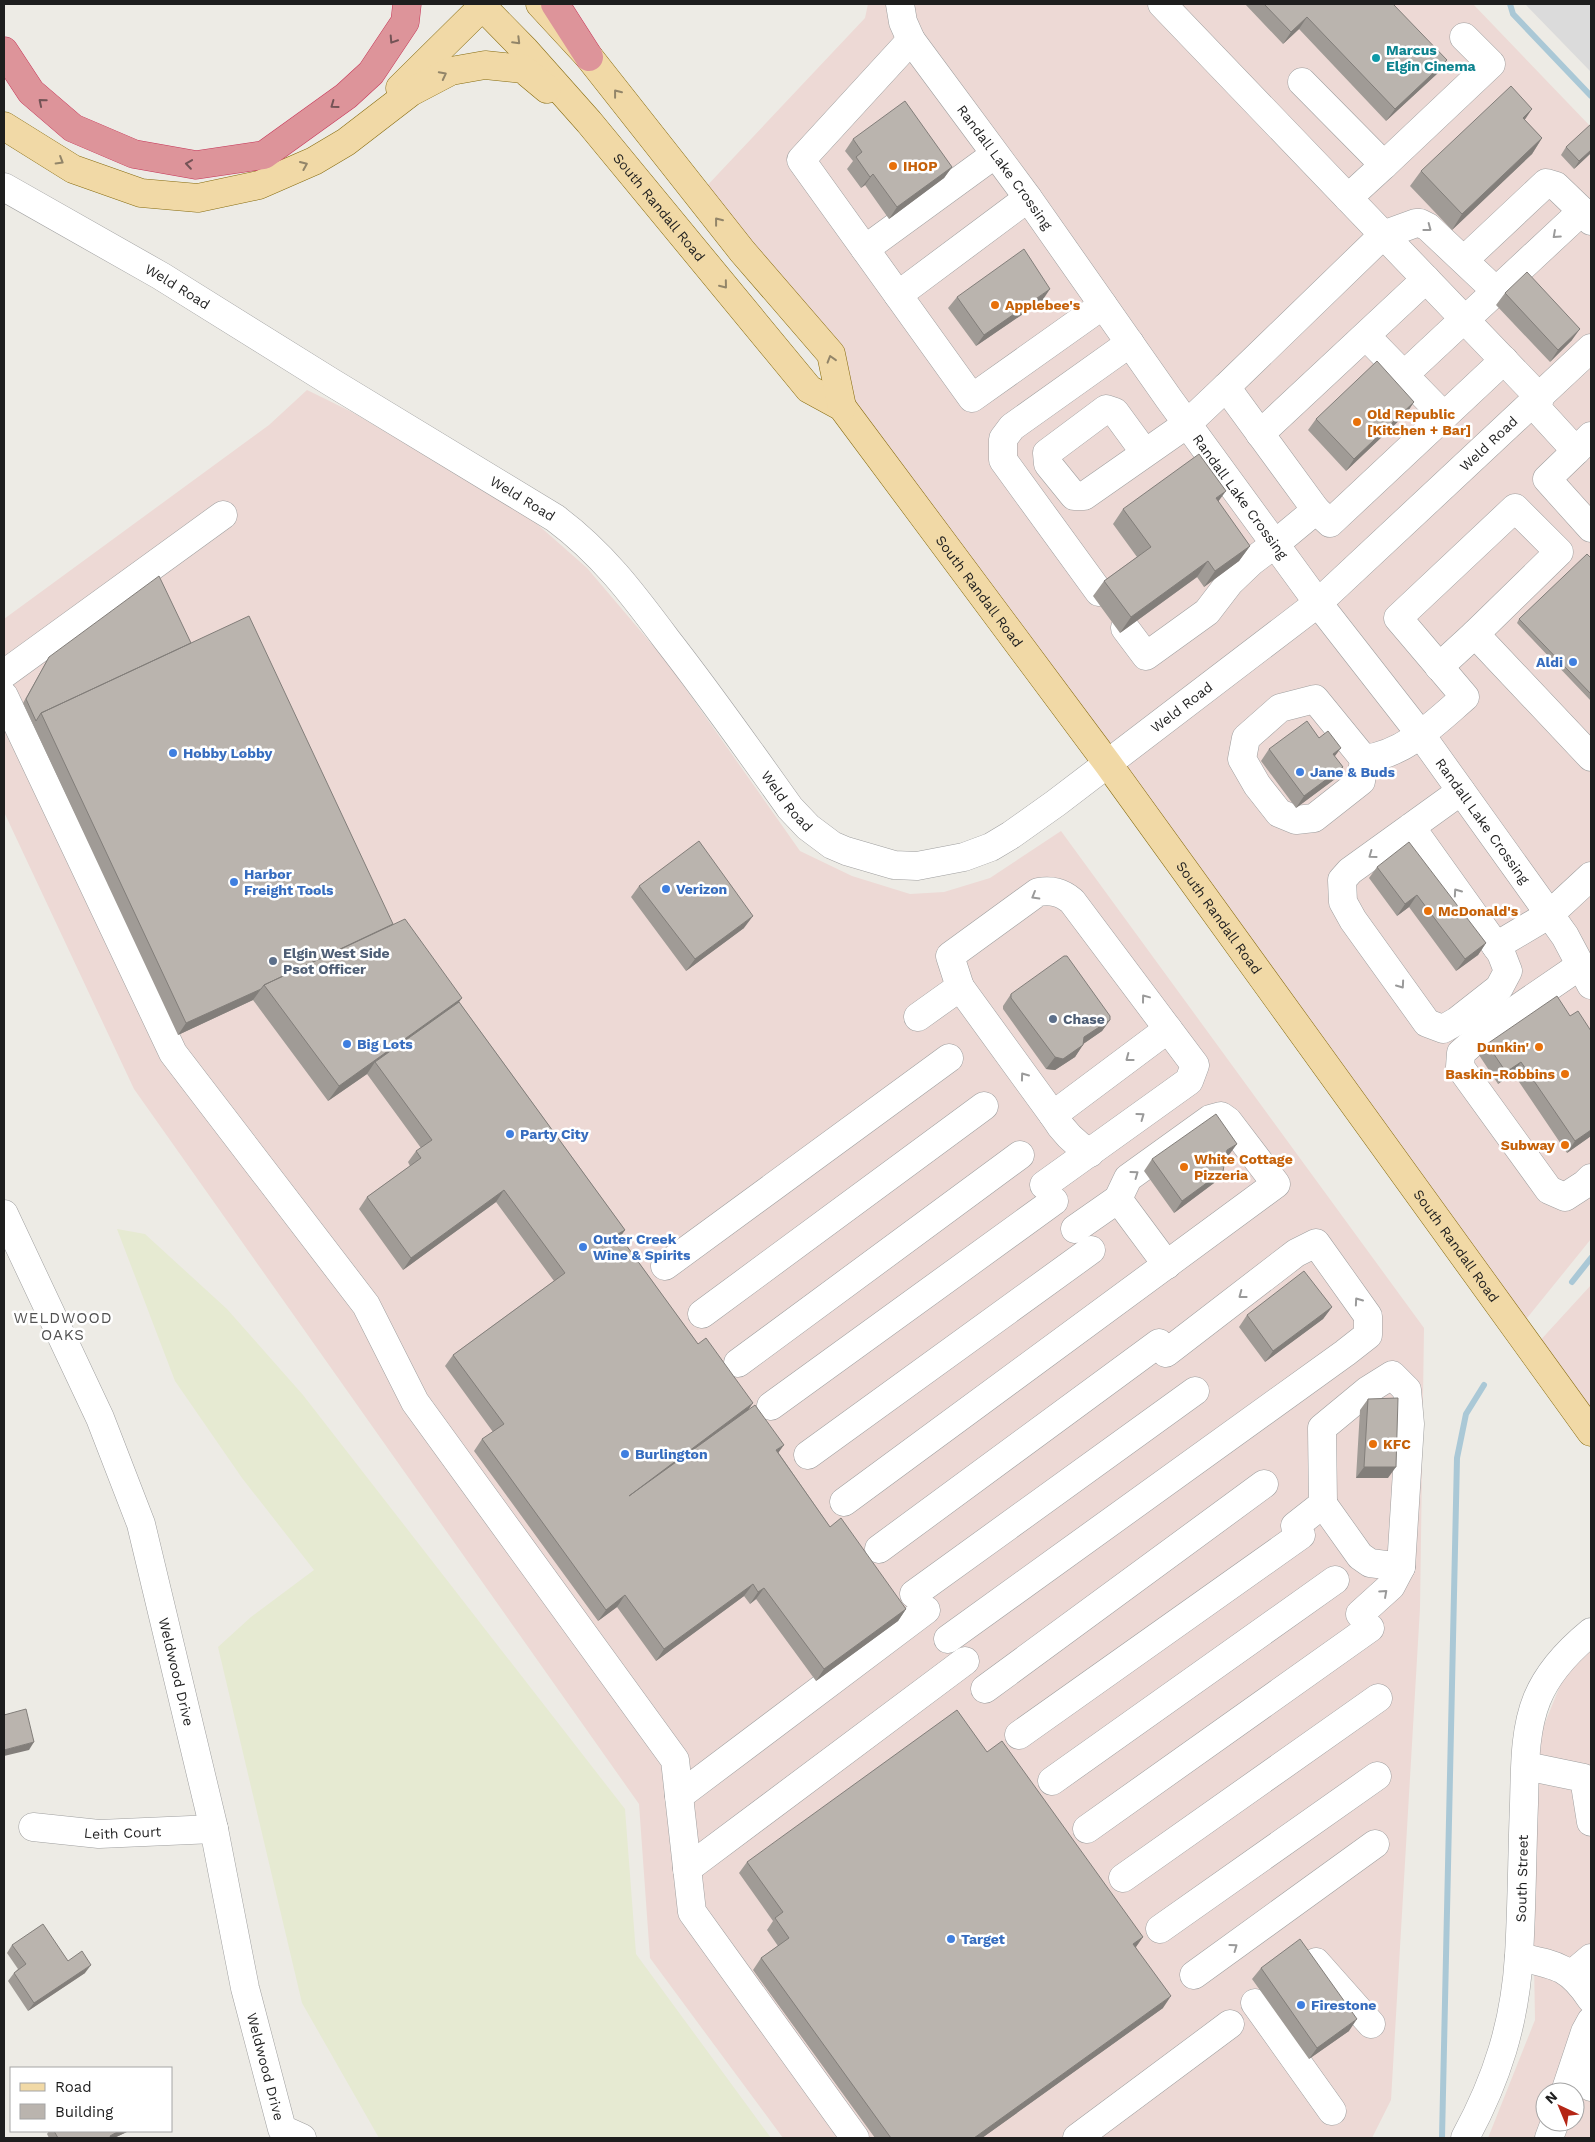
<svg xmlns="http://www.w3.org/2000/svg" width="1595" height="2142" viewBox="0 0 1595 2142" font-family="'Work Sans',sans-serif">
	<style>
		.residential { fill: #dbdbdb }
		.commercial { fill: #edd9d5; fill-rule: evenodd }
		.farmland { fill: #e6ead2 }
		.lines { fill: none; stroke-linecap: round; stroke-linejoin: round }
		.stream { stroke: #aac8d6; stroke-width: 6 }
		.minor-casing { stroke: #9f9f9f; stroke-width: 29 }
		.major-casing { stroke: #876c10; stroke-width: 29 }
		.highway-casing { stroke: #c63759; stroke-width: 29 }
		.minor { stroke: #fff; stroke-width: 28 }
		.major { stroke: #f1d9a6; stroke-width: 28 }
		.highway { stroke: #dd949a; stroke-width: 28 }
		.wall { fill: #a09b96 }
		.shaded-wall { fill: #827e7a }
		.building { fill: #bab4ae; stroke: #827e7a }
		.oneway { stroke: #745356 }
		.oneway2 { stroke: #928569 }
		.oneway3 { stroke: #9a9a9a }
		.culture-dot { fill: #0f9aa8; stroke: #fff; stroke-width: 2 }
		.food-dot { fill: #e8710a; stroke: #fff; stroke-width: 2 }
		.shop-dot { fill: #3f7fe0; stroke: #fff; stroke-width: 2 }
		.service-dot { fill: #5c6f8a; stroke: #fff; stroke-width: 2 }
		.labels { text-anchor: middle; stroke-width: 5; stroke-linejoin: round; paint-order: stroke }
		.culture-label { font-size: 14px; font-weight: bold; fill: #0d838f; stroke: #fff; text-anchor: start }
		.food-label { font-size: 14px; font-weight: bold; fill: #c56008; stroke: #fff; text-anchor: start }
		.street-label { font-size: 14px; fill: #1e1e1e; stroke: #fff }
		.shop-label { font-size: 14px; font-weight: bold; fill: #366cbe; stroke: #fff; text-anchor: start }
		.service-label { font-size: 14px; font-weight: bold; fill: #4e5e75; stroke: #fff; text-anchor: start }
		.neighbourhood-label { font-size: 15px; letter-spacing: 1px; fill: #515151; stroke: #fff }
	</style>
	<rect width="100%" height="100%" fill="#edebe5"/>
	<path class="residential" d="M1525,4H1591V72Z"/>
	<path class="commercial" d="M868,4H1473L1591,127V1239L1523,1323L847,404L836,348L703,190L865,18Z
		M307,390L352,412L528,516L587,568L667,662L800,851L852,876L910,894L944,892L990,878L1061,831L1424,1328L1420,1608L1391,2100L1372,2138H783L650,1958L639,1804L134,1089L4,812V619L269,425Z
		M1591,1285V1419L1537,1344Z
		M1591,1649V2138H1488L1535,2020L1533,1906L1538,1740L1566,1671ZM1545,2092H1575V2122H1545Z"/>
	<path class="farmland" d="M117,1229L145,1234L227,1309L303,1395L625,1809L636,1954L771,2138H379L302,2003L218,1647L251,1617L314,1570L242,1478L175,1381Z"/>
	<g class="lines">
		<path class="stream" d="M1510,4L1513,14L1591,96
			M1572,1282L1591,1258
			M1442,2138L1457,1458L1466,1414L1484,1385"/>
		<defs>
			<g id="minor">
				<path id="s1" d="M900,4L903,22L911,40L1028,198L1169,399L1318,603L1421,735L1565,936L1591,985"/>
				<path d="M1162,4L1540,398"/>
				<path d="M911,40L801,160L972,398L1103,305"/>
				<path d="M1302,82L1384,165L1348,198"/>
				<path d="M1384,165L1491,64L1464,37"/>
				<path id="s2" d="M4,187L161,276L331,382L555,518C602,553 632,593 667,640C710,695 750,752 790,808L808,827L832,845L846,851L894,865L917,866L964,857L991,847L1011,835L1056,803L1318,603L1591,348"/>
				<path d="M865,249L994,155"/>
				<path d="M1464,260L1546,183L1556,186L1582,211"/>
				<path d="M898,295L1028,198"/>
				<path d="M1465,320L1582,211L1591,221"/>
				<path d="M1366,336L1444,416"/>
				<path d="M1404,375L1464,319"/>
				<path d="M1226,387L1383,235L1416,223H1420L1428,227L1496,291"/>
				<path d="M1533,404L1576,451L1591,436"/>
				<path d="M1260,434L1426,279"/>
				<path d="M1576,451L1547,479L1591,528"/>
				<path d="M1316,510L1330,523L1504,360"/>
				<path d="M1099,592L1003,460V439L1012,427L1130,343"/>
				<path d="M1125,628L1146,656L1207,612L1230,582L1251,562L1275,544L1316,510L1226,387L1187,424L1084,496H1074L1048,464L1047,453L1106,409L1115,412L1145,453"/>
				<path d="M1439,667L1475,634"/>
				<path d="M4,674L223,515"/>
				<path d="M4,696L173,1053L366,1305L415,1402L675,1760L692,1912L855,2138"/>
				<path d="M1315,699L1364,759L1361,781L1314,818L1296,820L1279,813L1257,785L1242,759L1246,738L1280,708Z"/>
				<path d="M1364,759C1405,754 1435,723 1465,697L1398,618L1515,508L1559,552L1475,634L1591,757"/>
				<path d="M1411,827L1501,953L1508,971L1499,988L1457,1021L1443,1029L1427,1023L1353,920L1343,902L1342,880L1350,871L1461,791"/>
				<path d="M1496,946L1550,914L1591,876"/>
				<path d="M1581,965L1492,1026L1461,1053L1460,1067L1549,1190L1565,1197L1585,1184L1591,1178"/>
				<path d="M960,987L1053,1115"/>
				<path d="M918,1017L960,987L950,956L1038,892C1052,890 1061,892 1072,901L1195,1065L1189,1081L1044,1185"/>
				<path d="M1090,1153C1074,1143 1063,1132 1053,1115L1168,1029"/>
				<path d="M1118,1199L1167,1265"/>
				<path id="s3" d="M4,1214L100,1418L141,1524L214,1829L245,1988L282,2129L302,2138"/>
				<path d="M665,1266L949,1058"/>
				<path d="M702,1314L984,1106"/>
				<path d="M738,1363L1020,1155"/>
				<path d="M771,1406L1054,1201"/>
				<path d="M808,1455L1091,1250"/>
				<path d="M844,1502L1276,1184L1228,1121L1221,1116L1210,1119L1128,1178L1118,1199L1075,1229"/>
				<path d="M1323,1504L1360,1556L1370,1563L1401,1567"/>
				<path d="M1295,1526L1323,1504L1322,1428L1368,1390L1392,1375L1407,1390L1410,1424L1401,1567L1391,1586L1360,1614"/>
				<path d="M879,1549L1159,1343"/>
				<path d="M914,1594L1195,1391"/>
				<path d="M948,1639L1345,1353L1368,1335V1316L1316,1243L1296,1253L1166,1353"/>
				<path d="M985,1689L1264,1484"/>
				<path d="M1019,1735L1301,1535"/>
				<path d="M1526,1766L1584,1778L1591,1822"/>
				<path d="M1052,1781L1335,1580"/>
				<path d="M679,1796L926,1610"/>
				<path id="s4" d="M33,1827L99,1834L214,1829"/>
				<path d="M1087,1829L1370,1628"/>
				<path d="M687,1869L965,1661"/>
				<path d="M1123,1878L1378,1698"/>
				<path d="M1160,1929L1377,1776"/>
				<path d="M1519,1957C1556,1965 1569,1966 1591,1999"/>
				<path d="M1316,1962L1371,2024"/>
				<path d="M1572,1974L1591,1958"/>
				<path d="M1194,1975L1375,1844"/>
				<path d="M1255,2003L1332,2111"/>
				<path d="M1575,2064L1591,2087"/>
				<path d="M1565,2092L1585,2032L1591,2021"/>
				<path d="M1077,2138L1230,2024"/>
				<path id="s5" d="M1465,2138C1497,2079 1515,2023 1519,1955C1522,1905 1522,1854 1524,1804C1525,1769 1524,1731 1537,1699C1548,1672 1569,1650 1591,1632"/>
				<path d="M1549,2138L1555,2122"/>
			</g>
			<g id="major">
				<path id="s6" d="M480,4L525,50L589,122L809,389L842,407L1108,764L1591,1432"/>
				<path d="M540,4L589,57L742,251L831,354L842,407"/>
				<path d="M400,88L485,4"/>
				<path d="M4,126L73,169L141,193L198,198L259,185L314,161L346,142L411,92L451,71L485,65L523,69L547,89"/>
			</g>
			<path id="highway" d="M555,4L589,57
				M4,51L31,92L73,128L134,154L196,165L264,155L346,96L371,73L405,22L407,4"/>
		</defs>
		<use href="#minor" class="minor-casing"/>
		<use href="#major" class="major-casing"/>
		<use href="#highway" class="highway-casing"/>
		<use href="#minor" class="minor"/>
		<use href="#major" class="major"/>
		<use href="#highway" class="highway"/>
	</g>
	<path class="wall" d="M1245,4H1393L1439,72L1386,121L1299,29L1283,44Z
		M1525,120L1542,138L1532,154L1452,230L1410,186L1421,171Z
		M853,139L952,167L944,178L889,219L865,185L861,188L847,169L853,161L845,151Z
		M1566,147L1591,153L1574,169L1561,155Z
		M1505,293L1572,340L1550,362L1496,305Z
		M957,297L1042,301L976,346L948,308Z
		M1414,402L1406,414L1346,471L1308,430L1316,419Z
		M1218,502L1250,546L1239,561L1204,587L1197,577L1120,633L1093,596L1104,581L1137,557L1113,524L1123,509Z
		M1591,558V701L1517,623L1519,619Z
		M191,643L393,924L459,1002L625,1230L620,1237L698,1344L749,1410L830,1527L906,1609L898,1621L816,1681L756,1599L750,1604L744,1596L656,1661L617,1607L598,1621L474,1451L482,1439L493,1432L445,1366L453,1355L554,1281L496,1202L403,1270L359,1209L367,1197L410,1166L408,1162L416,1151L421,1148L367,1074L328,1101L253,1000L178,1035L23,703L49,657Z
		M1319,738L1343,767L1335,779L1296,808L1261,761L1269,749Z
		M1377,867L1486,943L1478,955L1456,971L1409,907L1397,916L1369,878Z
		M639,886L744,928L686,971L631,897Z
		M1011,994L1110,1020L1102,1031L1083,1044L1075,1057L1055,1070L1046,1069L1003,1009V1006Z
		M1570,1016L1591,1136L1567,1153L1513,1073L1498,1084L1479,1055L1487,1044Z
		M1229,1155L1226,1158L1223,1171L1214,1183L1174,1213L1144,1171L1152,1159Z
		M1332,1307L1323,1319L1265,1362L1239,1327L1247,1315Z
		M1368,1399L1388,1478H1356L1360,1410Z
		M987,1752L1143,1937L1136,1947L1163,2008L982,2138H875L753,1970L761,1958L778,1946L767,1930L773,1921L739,1873L747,1862Z
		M12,1945L68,1961L85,1973L28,2011L8,1981L14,1973L18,1969L7,1953Z
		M1261,1968L1349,2031L1309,2059L1252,1979Z
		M49,2131H129L114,2138H49L47,2134Z"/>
	<path class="shaded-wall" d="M1307,17L1299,29L1283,44L1291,32Z
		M1447,60L1439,72L1386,121L1395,109Z
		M1532,109L1522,124L1523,118Z
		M1542,138L1532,154L1452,230L1462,214Z
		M1591,150V153L1574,169L1579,161Z
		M952,167L944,178L889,219L897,207Z
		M873,174L865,185L861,188L870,177Z
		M1050,289L1042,301L976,346L984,335Z
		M1580,329L1572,340L1550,362L1558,350Z
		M1414,402L1406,414L1346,471L1354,459Z
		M1226,491L1215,506L1216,498Z
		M1250,546L1239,561L1204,587L1215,571Z
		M1208,561L1197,577L1120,633L1131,617Z
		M1341,748L1332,760L1333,754Z
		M1343,767L1335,779L1296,808L1304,796Z
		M1417,895L1409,907L1397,916L1405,904Z
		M753,916L744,928L686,971L695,959Z
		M1486,943L1478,955L1456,971L1465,959Z
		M261,989L253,1000L178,1035L186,1023Z
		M462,998L451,1013L375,1062L367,1074L328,1101L339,1086Z
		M1110,1020L1102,1031L1076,1049L1084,1037Z
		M1083,1045L1075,1057L1055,1070L1046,1069L1055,1057Z
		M1521,1062L1513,1073L1498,1084L1506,1072Z
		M1591,1130V1136L1567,1153L1575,1141Z
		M1237,1144L1229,1155L1219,1162L1227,1150Z
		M1223,1171L1214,1183L1174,1213L1182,1201Z
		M504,1190L496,1202L403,1270L411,1258Z
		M625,1230L617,1241L618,1234Z
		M1332,1307L1323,1319L1265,1362L1273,1351Z
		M753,1403L745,1415L629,1496Z
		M784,1445L776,1456V1450Z
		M1364,1467H1396L1388,1478H1356Z
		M753,1584L744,1596L656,1661L664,1649Z
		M764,1588L756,1599L750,1604L758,1592Z
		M625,1595L617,1607L598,1621L606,1610Z
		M906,1609L898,1621L816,1681L824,1669Z
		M34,1742L29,1750L4,1756V1750Z
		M1143,1937L1135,1948L1133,1944Z
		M91,1965L85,1973L28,2011L34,2003Z
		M1171,1996L1163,2008L982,2138H974Z
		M1357,2019L1349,2031L1309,2059L1317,2048Z
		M119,2131H129L114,2138H108L110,2136Z"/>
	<path class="building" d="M1264,4H1393L1447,60L1395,109L1307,17L1291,32Z
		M1511,86L1532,109L1523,118L1542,138L1462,214L1421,171Z
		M905,101L952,167L897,207L873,174L870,177L856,157L862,152L853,139Z
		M1591,124V150L1579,161L1566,147Z
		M1024,249L1050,289L984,335L957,297Z
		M1527,272L1580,329L1558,350L1505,293Z
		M1377,361L1414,402L1354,459L1316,419Z
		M1199,454L1226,491L1216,498L1250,546L1215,571L1208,561L1131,617L1104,581L1151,547L1123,509Z
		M1587,554L1591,558V694L1519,619Z
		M159,576L191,643L41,713L36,721L26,699L49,657Z
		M249,616L393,924L264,985L261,989L186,1023L41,713Z
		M1307,721L1319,738L1328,731L1341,748L1333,754L1343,767L1304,796L1269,749Z
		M699,841L753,916L695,959L639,886Z
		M1409,842L1486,943L1465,959L1417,895L1405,904L1377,867Z
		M405,919L462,998L339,1086L264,985Z
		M1064,956H1067L1110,1016V1020L1084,1037L1083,1045L1063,1059L1055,1057L1011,998V994Z
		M1557,996L1570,1016L1578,1011L1591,1031V1045H1590L1591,1046V1130L1575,1141L1521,1062L1506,1072L1487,1044Z
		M459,1002L625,1230L618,1234L698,1344L706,1338L753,1403L629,1496L755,1405L784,1445L776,1450L830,1527L841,1518L906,1609L824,1669L764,1588L758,1592L753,1584L664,1649L625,1595L606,1610L482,1439L504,1424L453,1355L565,1273L504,1190L411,1258L367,1197L421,1158L416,1151L432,1140L375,1062Z
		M1216,1114L1237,1144L1227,1150L1223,1171L1182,1201L1152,1159Z
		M1304,1271L1332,1307L1273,1351L1247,1315Z
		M1398,1398L1396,1467H1364L1368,1399Z
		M26,1709L34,1742L4,1750V1715Z
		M957,1710L987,1752L1002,1741L1143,1937L1133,1944L1171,1996L974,2138H891L761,1958L789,1938L775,1918L783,1912L747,1862Z
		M43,1924L68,1961L82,1951L91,1965L34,2003L14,1973L26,1964L12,1945Z
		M1300,1939L1357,2019L1317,2048L1261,1968Z
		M54,2131H119L110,2136L111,2138H58Z"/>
	<defs><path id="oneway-chevron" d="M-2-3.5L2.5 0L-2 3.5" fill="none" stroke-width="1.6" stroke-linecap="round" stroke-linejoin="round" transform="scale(1.25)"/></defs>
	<g class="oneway">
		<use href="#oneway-chevron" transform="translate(393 40) rotate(123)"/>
		<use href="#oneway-chevron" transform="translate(42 102) rotate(-140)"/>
		<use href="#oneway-chevron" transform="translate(334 105) rotate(144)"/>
		<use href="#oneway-chevron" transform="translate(189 164) rotate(-172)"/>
	</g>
	<g class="oneway2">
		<use href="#oneway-chevron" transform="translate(517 41) rotate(45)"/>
		<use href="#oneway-chevron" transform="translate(443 75) rotate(-27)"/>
		<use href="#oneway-chevron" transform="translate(617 93) rotate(-128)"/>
		<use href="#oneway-chevron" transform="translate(60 161) rotate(31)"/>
		<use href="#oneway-chevron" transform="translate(304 165) rotate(-23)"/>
		<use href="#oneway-chevron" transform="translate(718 221) rotate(-128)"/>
		<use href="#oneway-chevron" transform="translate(724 285) rotate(51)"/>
		<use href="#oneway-chevron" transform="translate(831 359) rotate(-107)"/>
	</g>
	<g class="oneway3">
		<use href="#oneway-chevron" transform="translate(1428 228) rotate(37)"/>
		<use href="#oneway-chevron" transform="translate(1556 235) rotate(138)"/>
		<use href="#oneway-chevron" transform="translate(1372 855) rotate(144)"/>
		<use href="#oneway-chevron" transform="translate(1457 892) rotate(-125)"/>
		<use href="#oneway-chevron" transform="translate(1035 896) rotate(150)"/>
		<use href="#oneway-chevron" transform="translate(1401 985) rotate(55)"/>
		<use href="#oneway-chevron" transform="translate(1145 998) rotate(-127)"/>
		<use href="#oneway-chevron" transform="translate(1129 1058) rotate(143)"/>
		<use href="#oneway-chevron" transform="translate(1024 1076) rotate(-126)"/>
		<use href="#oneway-chevron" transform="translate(1141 1116) rotate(-36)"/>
		<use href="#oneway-chevron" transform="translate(1135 1174) rotate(-36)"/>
		<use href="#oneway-chevron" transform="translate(1242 1295) rotate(143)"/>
		<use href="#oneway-chevron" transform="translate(1358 1301) rotate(-125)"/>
		<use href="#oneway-chevron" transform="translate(1384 1593) rotate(-42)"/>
		<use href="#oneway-chevron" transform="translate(1234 1947) rotate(-36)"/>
	</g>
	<circle class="culture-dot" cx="1376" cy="58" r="5"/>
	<g class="food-dot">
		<circle cx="893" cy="166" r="5"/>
		<circle cx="995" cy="305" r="5"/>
		<circle cx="1357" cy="422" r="5"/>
		<circle cx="1428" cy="911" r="5"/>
		<circle cx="1539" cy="1047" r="5"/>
		<circle cx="1565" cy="1074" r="5"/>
		<circle cx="1565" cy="1145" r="5"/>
		<circle cx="1184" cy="1167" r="5"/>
		<circle cx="1373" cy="1444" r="5"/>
	</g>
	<g class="shop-dot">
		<circle cx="1573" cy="662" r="5"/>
		<circle cx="173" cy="753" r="5"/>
		<circle cx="1300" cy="772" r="5"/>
		<circle cx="234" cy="882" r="5"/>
		<circle cx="666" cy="889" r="5"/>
		<circle cx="347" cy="1044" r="5"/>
		<circle cx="510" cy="1134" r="5"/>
		<circle cx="583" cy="1247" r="5"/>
		<circle cx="625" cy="1454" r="5"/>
		<circle cx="951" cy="1939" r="5"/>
		<circle cx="1301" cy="2005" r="5"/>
	</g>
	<g class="service-dot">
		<circle cx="273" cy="961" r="5"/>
		<circle cx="1053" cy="1019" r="5"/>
	</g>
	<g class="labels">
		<g class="culture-label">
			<text x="1386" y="55">Marcus<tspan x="1386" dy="16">Elgin Cinema</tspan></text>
		</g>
		<g class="food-label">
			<text x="903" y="171">IHOP</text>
			<text x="1005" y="310">Applebee's</text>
			<text x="1367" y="419">Old Republic<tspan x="1367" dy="16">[Kitchen + Bar]</tspan></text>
			<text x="1438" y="916">McDonald's</text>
			<text x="1529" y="1052" text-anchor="end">Dunkin'</text>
			<text x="1555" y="1079" text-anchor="end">Baskin-Robbins</text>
			<text x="1555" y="1150" text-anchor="end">Subway</text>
			<text x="1194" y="1164">White Cottage<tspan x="1194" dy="16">Pizzeria</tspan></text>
			<text x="1383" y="1449">KFC</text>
		</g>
		<g class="street-label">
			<text dy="5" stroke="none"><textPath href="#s1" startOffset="196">Randall Lake Crossing</textPath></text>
			<text dy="5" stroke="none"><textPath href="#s6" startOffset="271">South Randall Road</textPath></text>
			<text dy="5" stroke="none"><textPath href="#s2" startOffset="200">Weld Road</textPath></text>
			<text dy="5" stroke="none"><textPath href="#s2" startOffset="1880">Weld Road</textPath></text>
			<text dy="5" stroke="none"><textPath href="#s1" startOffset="601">Randall Lake Crossing</textPath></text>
			<text dy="5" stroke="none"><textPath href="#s2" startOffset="605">Weld Road</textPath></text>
			<text dy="5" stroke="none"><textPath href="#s6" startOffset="774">South Randall Road</textPath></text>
			<text dy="5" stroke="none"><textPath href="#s2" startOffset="1475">Weld Road</textPath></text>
			<text dy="5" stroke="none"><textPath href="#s2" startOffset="1010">Weld Road</textPath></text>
			<text dy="5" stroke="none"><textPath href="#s1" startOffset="1006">Randall Lake Crossing</textPath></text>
			<text dy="5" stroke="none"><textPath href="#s6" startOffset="1179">South Randall Road</textPath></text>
			<text dy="5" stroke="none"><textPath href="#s6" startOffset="1584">South Randall Road</textPath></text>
			<text dy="5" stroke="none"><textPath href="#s3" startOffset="491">Weldwood Drive</textPath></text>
			<text dy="5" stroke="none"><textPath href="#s4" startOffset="90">Leith Court</textPath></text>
			<text dy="5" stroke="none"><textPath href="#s5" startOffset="269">South Street</textPath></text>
			<text dy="5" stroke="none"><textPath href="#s3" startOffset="896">Weldwood Drive</textPath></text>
		</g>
		<g class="shop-label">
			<text x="1563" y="667" text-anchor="end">Aldi</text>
			<text x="183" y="758">Hobby Lobby</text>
			<text x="1310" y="777">Jane &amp; Buds</text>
			<text x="244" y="879">Harbor<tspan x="244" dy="16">Freight Tools</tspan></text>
			<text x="676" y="894">Verizon</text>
			<text x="357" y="1049">Big Lots</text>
			<text x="520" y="1139">Party City</text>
			<text x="593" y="1244">Outer Creek<tspan x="593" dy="16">Wine &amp; Spirits</tspan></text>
			<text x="635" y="1459">Burlington</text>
			<text x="961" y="1944">Target</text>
			<text x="1311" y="2010">Firestone</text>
		</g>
		<g class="service-label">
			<text x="283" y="958">Elgin West Side<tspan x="283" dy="16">Psot Officer</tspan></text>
			<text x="1063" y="1024">Chase</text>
		</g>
		<g class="neighbourhood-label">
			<text x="63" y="1323">WELDWOOD<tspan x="63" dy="17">OAKS</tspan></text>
		</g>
	</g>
	<rect width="1595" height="2142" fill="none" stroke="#1e1e1e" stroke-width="10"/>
	<rect x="10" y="2067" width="162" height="65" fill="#ffffff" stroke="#a5a5a5"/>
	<rect x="20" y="2083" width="25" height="8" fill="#f1d9a6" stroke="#a5a5a5"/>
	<text x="55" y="2092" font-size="15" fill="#1e1e1e">Road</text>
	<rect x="20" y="2104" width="25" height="15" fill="#bab4ae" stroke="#a5a5a5"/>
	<text x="55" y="2117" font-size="15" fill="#1e1e1e">Building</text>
	<g transform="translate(1560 2107) rotate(316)"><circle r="24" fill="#ffffff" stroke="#a5a5a5"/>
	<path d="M0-4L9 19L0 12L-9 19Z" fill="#b52616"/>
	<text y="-8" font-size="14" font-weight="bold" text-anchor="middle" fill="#1e1e1e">N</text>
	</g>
</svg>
